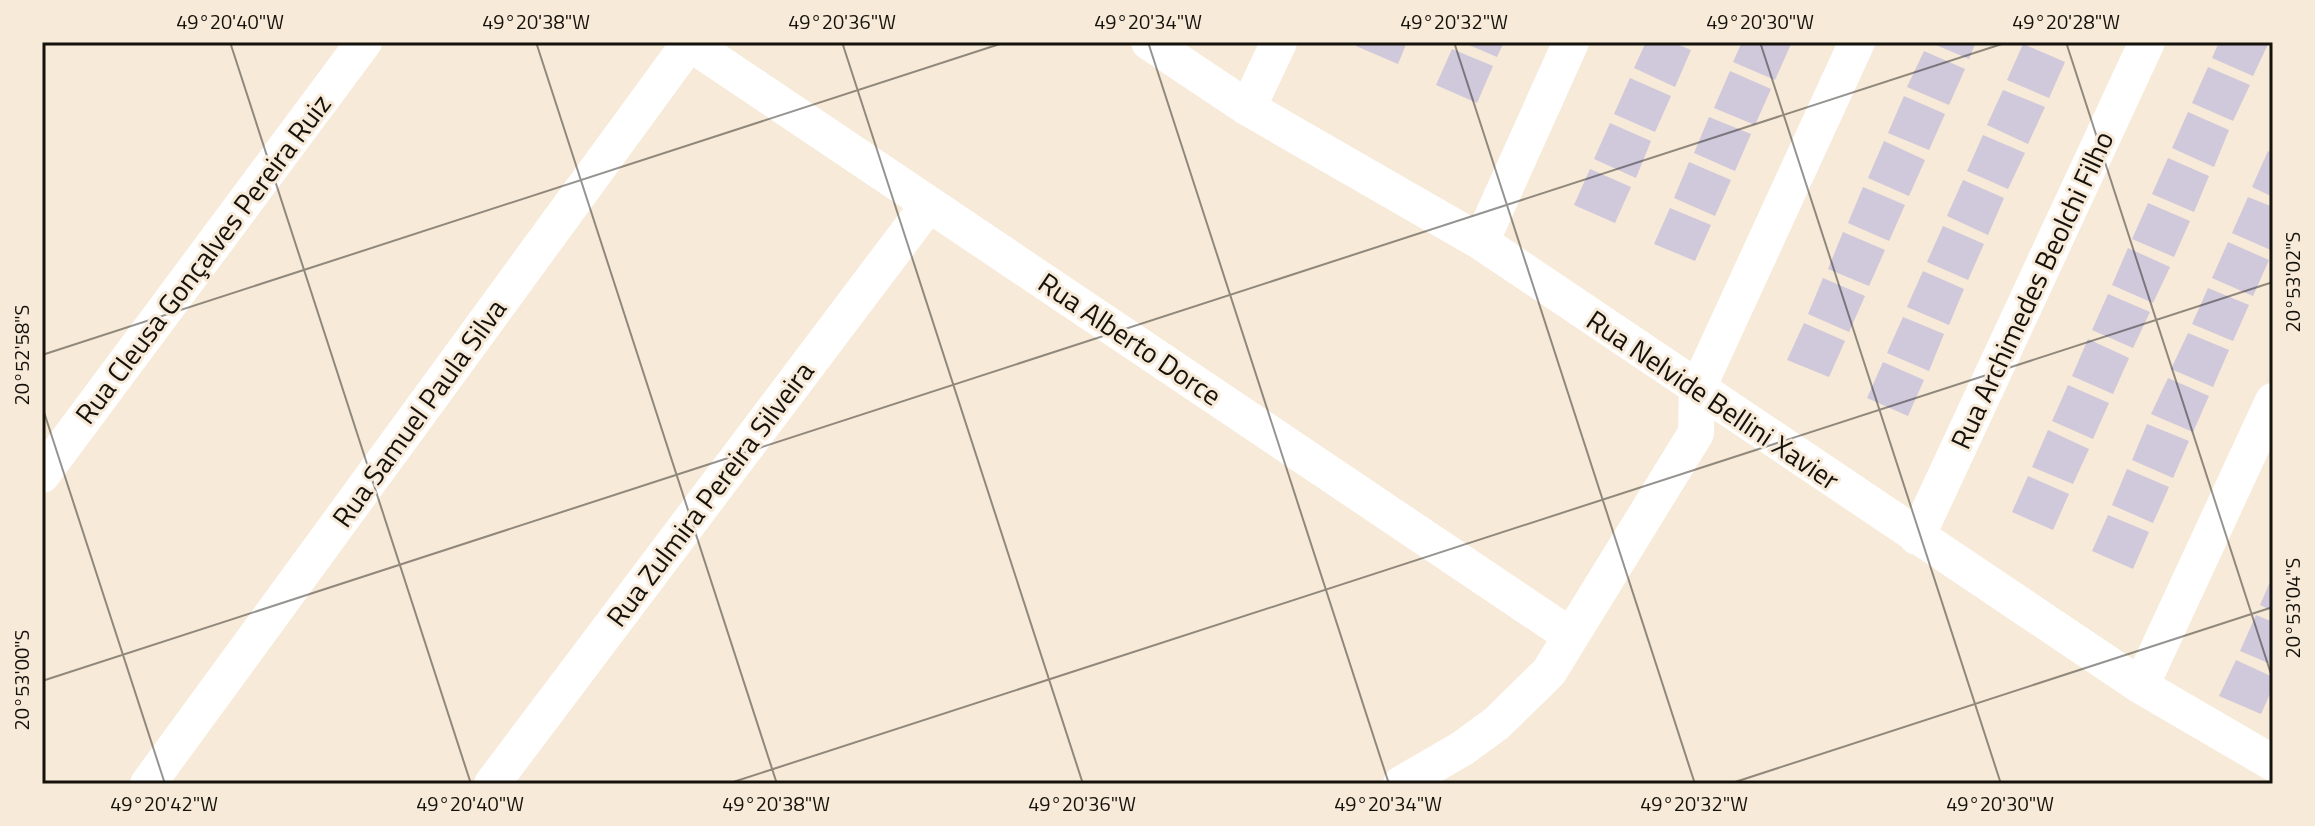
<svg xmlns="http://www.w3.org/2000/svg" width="2315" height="826" viewBox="0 0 2315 826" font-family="'Titillium Web',sans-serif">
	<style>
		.building { fill: #d0c8db }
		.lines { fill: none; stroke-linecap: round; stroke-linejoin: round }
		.street { stroke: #fff; stroke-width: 36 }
		.ticks { fill: none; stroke: #15110b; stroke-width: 2; stroke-opacity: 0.45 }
		.labels { text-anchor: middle; stroke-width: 6; stroke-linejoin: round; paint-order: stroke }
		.street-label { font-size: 28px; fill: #15110b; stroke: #f7ead9 }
		.neatline { fill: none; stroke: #15110b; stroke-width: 3 }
		.ticks-label { font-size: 20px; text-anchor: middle; fill: #15110b }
	</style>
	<rect width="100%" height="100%" fill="#f7ead9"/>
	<path class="building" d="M1358,42H1407L1398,64L1356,46Z
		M1462,42H1504L1497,57Z
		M1646,42H1672L1691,50L1675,87L1634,68Z
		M1742,42L1791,44L1775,80L1733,62Z
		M1929,42H1976L1969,59Z
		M2219,42H2269L2253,76L2212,58Z
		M2023,44L2065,62L2049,98L2007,80Z
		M1452,49L1493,66L1477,103L1436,85Z
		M1924,51L1965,69L1949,105L1907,87Z
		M2208,67L2250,85L2233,121L2192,103Z
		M1730,71L1771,89L1755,125L1714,108Z
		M1630,78L1671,96L1655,132L1614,114Z
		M2003,90L2045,107L2028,144L1987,125Z
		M1904,96L1945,114L1929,150L1888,133Z
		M2188,112L2229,130L2214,167L2172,148Z
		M1709,117L1751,134L1735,171L1694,153Z
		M1610,123L1651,141L1636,178L1594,159Z
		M1983,135L2025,153L2008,189L1967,171Z
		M1884,141L1925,160L1909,196L1868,178Z
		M2268,151L2273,153V197L2252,187Z
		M2168,158L2209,176L2194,212L2152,194Z
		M1689,162L1731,180L1715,216L1674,198Z
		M1590,169L1631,187L1615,223L1574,205Z
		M1963,180L2004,198L1988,235L1947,216Z
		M1863,187L1905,205L1889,241L1848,223Z
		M2248,197L2273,207V251L2232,233Z
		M2148,203L2190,221L2174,257L2132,239Z
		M1670,208L1711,225L1695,261L1654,244Z
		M1943,226L1984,244L1968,280L1927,262Z
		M1843,232L1885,250L1869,286L1828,269Z
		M2228,242L2269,260L2253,296L2212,278Z
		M2128,248L2170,267L2153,303L2112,285Z
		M1923,271L1964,289L1949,325L1907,307Z
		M1823,278L1865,296L1849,332L1808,314Z
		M2208,288L2249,305L2233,341L2192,324Z
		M2108,294L2150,312L2133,348L2092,330Z
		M1903,317L1944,334L1929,371L1887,353Z
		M1804,323L1845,341L1829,377L1787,360Z
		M2188,333L2229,350L2213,387L2171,369Z
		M2088,339L2129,358L2113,394L2072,376Z
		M1883,362L1924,380L1908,416L1867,398Z
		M2168,378L2209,396L2193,432L2151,414Z
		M2068,385L2109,403L2093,439L2052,421Z
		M2147,424L2189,441L2173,478L2132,460Z
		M2048,430L2089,449L2073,484L2032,467Z
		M2127,469L2169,487L2153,523L2112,505Z
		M2028,476L2069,494L2053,530L2012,512Z
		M2108,515L2149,532L2133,569L2092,551Z
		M2273,575V611L2260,605Z
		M2256,615L2273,622V665L2240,651Z
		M2236,660L2273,677V687L2261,714L2219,696Z"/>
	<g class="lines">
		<path class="street" d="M688,42L1571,636
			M1149,42L1248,108L1481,242L2141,686L2273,763
			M1248,108L1279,42
			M1481,242L1571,42
			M42,475L364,42
			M1917,537L2147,42
			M2141,686L2273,401
			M148,784L690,42
			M492,784L929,204
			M1401,784L1463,748L1497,723L1549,672L1696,433L1697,390L1857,42"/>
	</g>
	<path class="ticks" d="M230,42L471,784M536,42L777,784M842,42L1083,784M1148,42L1389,784M1454,42L1695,784M1760,42L2001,784M2066,42L2273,680M42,355L1006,42M42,406L165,784M42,681L2008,42M727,784L2273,282M1729,784L2273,607"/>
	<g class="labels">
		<g class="street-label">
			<text transform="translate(203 259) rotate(-53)" y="10">Rua Cleusa Gonçalves Pereira Ruiz</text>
			<text transform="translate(2032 290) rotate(-65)" y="10">Rua Archimedes Beolchi Filho</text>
			<text transform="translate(1130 339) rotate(34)" y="10">Rua Alberto Dorce</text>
			<text transform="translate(1713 400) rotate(34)" y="10">Rua Nelvide Bellini Xavier</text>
			<text transform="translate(419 413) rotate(-54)" y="10">Rua Samuel Paula Silva</text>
			<text transform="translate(710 494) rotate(-53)" y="10">Rua Zulmira Pereira Silveira</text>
		</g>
	</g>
	<rect width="2315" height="826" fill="none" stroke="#f7ead9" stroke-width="88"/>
	<rect x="44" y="44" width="2227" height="738" class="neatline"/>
	<g class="ticks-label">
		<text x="230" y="29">49°20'40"W</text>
		<text x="536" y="29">49°20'38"W</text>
		<text x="842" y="29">49°20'36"W</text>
		<text x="1148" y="29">49°20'34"W</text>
		<text x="1454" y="29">49°20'32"W</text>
		<text x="1760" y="29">49°20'30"W</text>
		<text x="2066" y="29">49°20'28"W</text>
		<text transform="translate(2293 282) rotate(-90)" y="7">20°53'02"S</text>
		<text transform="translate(22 355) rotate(-90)" y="7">20°52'58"S</text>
		<text transform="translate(2293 608) rotate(-90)" y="7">20°53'04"S</text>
		<text transform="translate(22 680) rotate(-90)" y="7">20°53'00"S</text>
		<text x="164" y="811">49°20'42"W</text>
		<text x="470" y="811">49°20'40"W</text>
		<text x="776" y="811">49°20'38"W</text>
		<text x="1082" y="811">49°20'36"W</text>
		<text x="1388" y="811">49°20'34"W</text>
		<text x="1694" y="811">49°20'32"W</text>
		<text x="2000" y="811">49°20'30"W</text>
	</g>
</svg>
